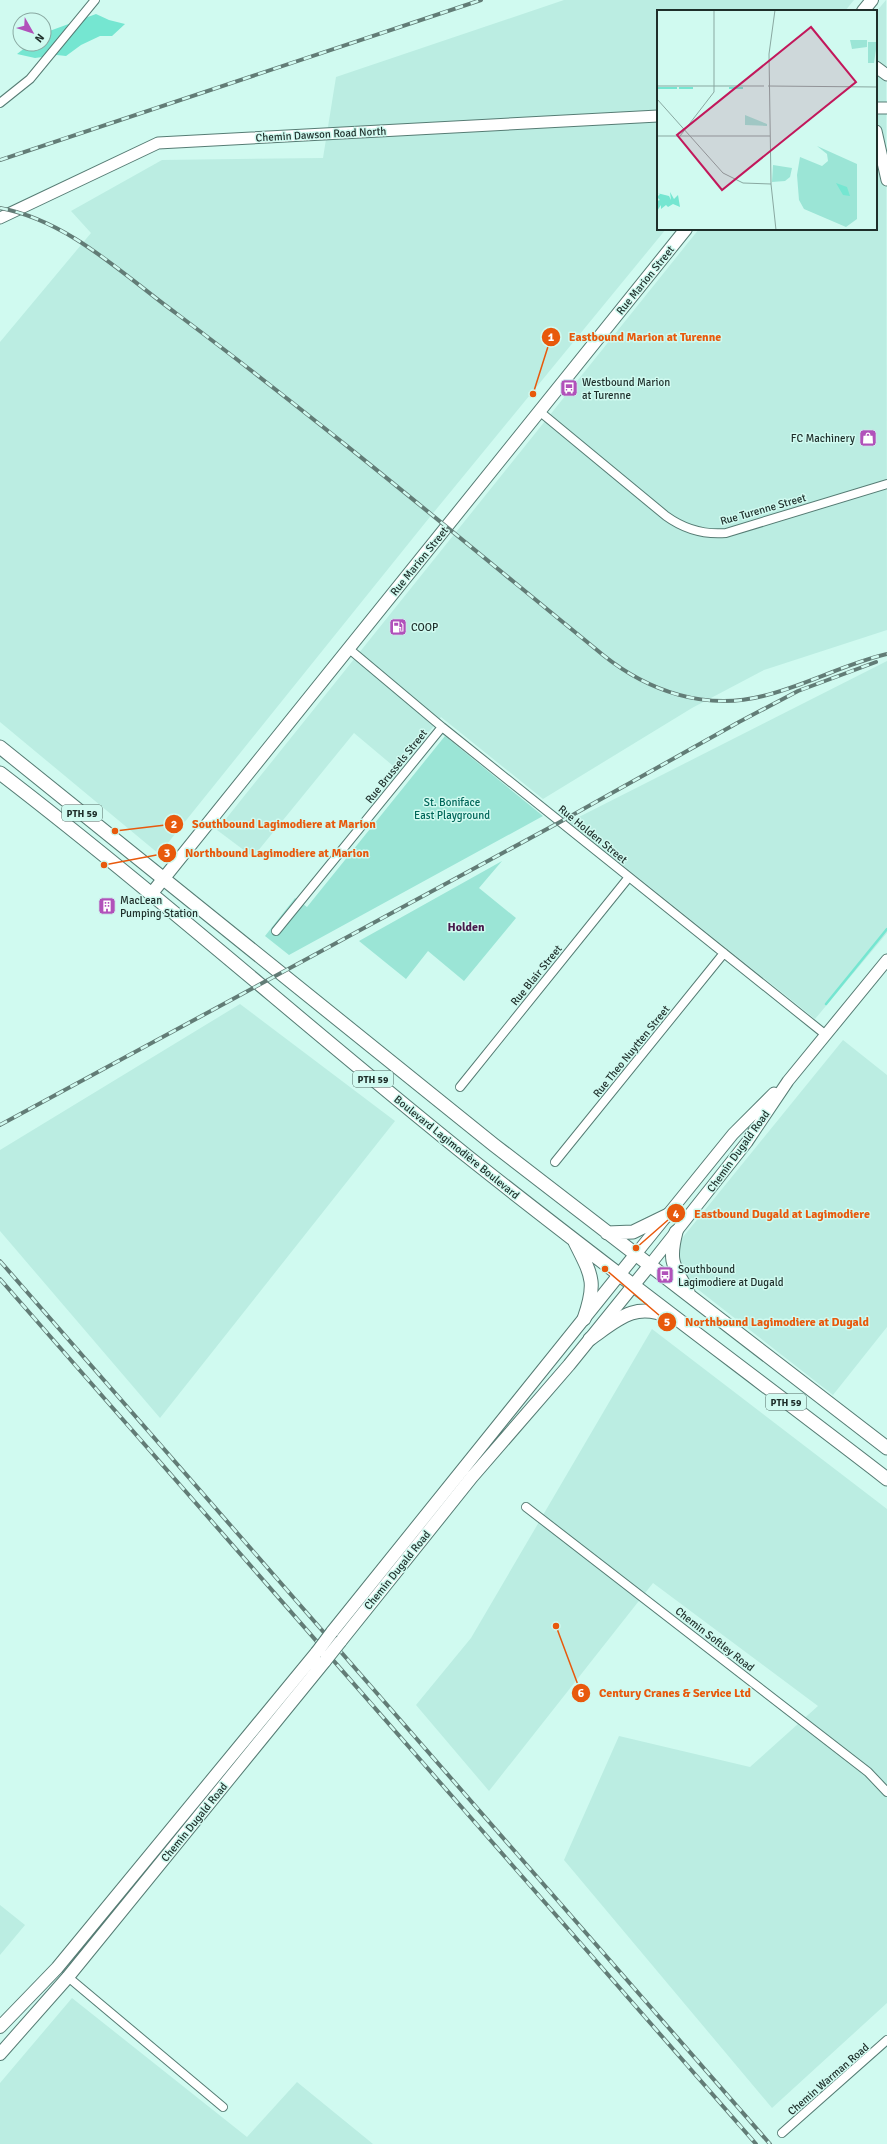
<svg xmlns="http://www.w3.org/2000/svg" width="887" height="2144" viewBox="0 0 887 2144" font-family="Signika,sans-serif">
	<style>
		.built { fill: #bbede2 }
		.green { fill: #9be5d6 }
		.water { fill: #75e6d1 }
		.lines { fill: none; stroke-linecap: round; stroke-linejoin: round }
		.stream { stroke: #75e6d1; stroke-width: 2.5 }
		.minor-casing { stroke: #567c74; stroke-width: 10 }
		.tertiary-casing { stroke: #567c74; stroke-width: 13 }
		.secondary-casing { stroke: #567c74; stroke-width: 14 }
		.primary-casing { stroke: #567c74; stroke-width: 15 }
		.minor { stroke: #fff; stroke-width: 8 }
		.tertiary { stroke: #fff; stroke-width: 11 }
		.secondary { stroke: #fff; stroke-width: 12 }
		.primary { stroke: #fff; stroke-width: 13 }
		.rail-casing { stroke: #627c76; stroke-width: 4 }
		.rail { stroke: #d0faf0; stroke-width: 2.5; stroke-dasharray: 8; stroke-linecap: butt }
		.secondary-bridge-casing { stroke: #567c74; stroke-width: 14; stroke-linecap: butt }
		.secondary-bridge { stroke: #fff; stroke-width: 12 }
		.labels { text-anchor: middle; stroke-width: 3; stroke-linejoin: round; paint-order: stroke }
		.shield { fill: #d0faf0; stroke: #536b65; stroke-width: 1 }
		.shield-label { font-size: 10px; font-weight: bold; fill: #1e2e2a }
		.street-label { font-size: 11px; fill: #1e2e2a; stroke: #d0faf0 }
		.poi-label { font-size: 11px; fill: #1e2e2a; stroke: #d0faf0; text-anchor: start }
		.park-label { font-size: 11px; fill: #006659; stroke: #d0faf0 }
		.neighbourhood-label { font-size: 12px; font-weight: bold; fill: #481a4c; stroke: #d0faf0 }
		.inset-river { fill: none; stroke: #75e6d1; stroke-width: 2 }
		.inset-road { fill: none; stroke: #89a8a1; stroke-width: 1 }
		.view { fill: #c2185b; fill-opacity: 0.15; stroke: #c2185b; stroke-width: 2 }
		.inset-edge { fill: none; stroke: #1e2e2a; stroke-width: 2 }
		.leader { fill: none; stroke: #e8590c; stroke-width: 1.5 }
		.callout-dot { fill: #e8590c; stroke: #d0faf0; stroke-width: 1.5 }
		.mark-label { font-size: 12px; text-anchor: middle; font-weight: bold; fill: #fff }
		.callout-label { font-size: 12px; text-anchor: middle; font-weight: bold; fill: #e8590c; stroke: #d0faf0; stroke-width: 3; stroke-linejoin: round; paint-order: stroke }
	</style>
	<rect width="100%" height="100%" fill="#d0faf0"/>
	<path class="built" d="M564,0H854L845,11H658V229H666L425,523L159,854L0,722V342L91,233L71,211L162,160L323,158L336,77Z
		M886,0L887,630L764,670L692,708L543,799L441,717L398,770L354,733L253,857L217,830L699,229H876V12Z
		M887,661V933L815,1019L569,822Z
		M240,1004L395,1121L160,1418L0,1231V1150Z
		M843,1040L887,1075V1327L833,1395L691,1284L680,1271L676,1249L683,1237Z
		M652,1329L887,1509V2003L772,2108L564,1860L619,1736L750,1767L818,1706L653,1583L489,1791L416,1705L471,1638Z
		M0,1905L25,1925L0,1955Z
		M72,1998L247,2137L297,2082L373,2144H0V2083Z"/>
	<path class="green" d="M445,736L543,816L289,955L265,936L295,898L307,907Z
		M502,861L479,888L516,918L464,981L428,951L406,979L359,941Z"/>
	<path class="water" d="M96,14L109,20L125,24L112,36H100L81,45L66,56L57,55L35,58L17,54L30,44H44V33Z"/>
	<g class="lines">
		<path class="stream" d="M826,1004L887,929"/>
		<defs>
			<path id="minor" d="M0,103L30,79L95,0
				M539,411L666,516C684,529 703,535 726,533L887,484
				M348,648L442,727L826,1035
				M276,931L442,727
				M460,1087L629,877
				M555,1162L724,953
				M526,1507L868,1772L887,1792
				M68,1977L223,2107
				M782,2133L887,2040"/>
			<path id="tertiary" d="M876,67L887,75
				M876,108H887
				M876,131L887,180
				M0,218L158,143L658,116
				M635,1255L733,1134L774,1093
				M649,1266L747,1142L788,1081L887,960"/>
			<path id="secondary" d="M863,11L872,0
				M152,893L686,229
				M332,1632L635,1255
				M340,1642L472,1477L569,1365L649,1266
				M0,2027L57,1968L317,1652
				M0,2054L68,1977L325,1661"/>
			<path id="primary" d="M0,747L494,1145L887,1448
				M0,773C160,896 310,1030 467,1156C605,1266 747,1371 887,1479
				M676,1232C668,1263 674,1266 688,1292
				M607,1233L633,1232L668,1215
				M575,1242C592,1276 597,1282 584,1319
				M590,1339C617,1320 635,1301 669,1317"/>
		</defs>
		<use href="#minor" class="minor-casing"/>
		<use href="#tertiary" class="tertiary-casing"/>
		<use href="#secondary" class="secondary-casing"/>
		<use href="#primary" class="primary-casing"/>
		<use href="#minor" class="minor"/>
		<use href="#tertiary" class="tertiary"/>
		<use href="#secondary" class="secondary"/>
		<use href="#primary" class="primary"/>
		<defs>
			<path id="rail" d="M0,160L481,0
				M0,208C69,221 122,274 177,314C323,423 462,540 603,655C648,691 705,711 763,696C805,686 844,664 887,654
				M0,1125L560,822L739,722L798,691L876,662
				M0,1261L770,2144
				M0,1279L756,2144"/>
		</defs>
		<use href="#rail" class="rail-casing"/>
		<use href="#rail" class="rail"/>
		<defs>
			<path id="secondary-bridge" d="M317,1652L332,1632
				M325,1661L340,1642"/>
		</defs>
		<use href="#secondary-bridge" class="secondary-bridge-casing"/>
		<use href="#secondary-bridge" class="secondary-bridge"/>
	</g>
	<defs>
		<symbol id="bus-square" viewBox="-11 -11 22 22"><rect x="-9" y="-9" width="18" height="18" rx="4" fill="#b151ba" stroke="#d0faf0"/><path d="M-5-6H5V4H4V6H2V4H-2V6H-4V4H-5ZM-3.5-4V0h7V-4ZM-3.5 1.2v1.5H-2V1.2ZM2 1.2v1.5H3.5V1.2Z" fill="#fff"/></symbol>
		<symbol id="shop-square" viewBox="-11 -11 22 22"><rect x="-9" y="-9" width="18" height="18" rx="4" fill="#b151ba" stroke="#d0faf0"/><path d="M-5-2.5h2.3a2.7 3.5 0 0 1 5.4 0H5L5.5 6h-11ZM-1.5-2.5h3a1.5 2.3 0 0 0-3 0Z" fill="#fff"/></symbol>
		<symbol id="fuel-square" viewBox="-11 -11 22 22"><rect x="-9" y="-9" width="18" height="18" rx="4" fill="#b151ba" stroke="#d0faf0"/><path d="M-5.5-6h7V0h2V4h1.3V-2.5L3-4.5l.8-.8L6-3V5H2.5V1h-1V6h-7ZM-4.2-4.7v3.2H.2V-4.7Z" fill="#fff"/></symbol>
		<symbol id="building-square" viewBox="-11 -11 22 22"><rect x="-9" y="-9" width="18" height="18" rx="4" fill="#b151ba" stroke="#d0faf0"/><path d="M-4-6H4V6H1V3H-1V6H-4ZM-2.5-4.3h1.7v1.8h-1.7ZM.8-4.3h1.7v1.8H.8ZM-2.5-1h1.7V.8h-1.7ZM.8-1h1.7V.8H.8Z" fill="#fff"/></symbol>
	</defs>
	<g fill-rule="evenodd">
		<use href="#bus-square" x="559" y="378" width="20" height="20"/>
		<use href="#shop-square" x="858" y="428" width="20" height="20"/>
		<use href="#fuel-square" x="388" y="617" width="20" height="20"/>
		<use href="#building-square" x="97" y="896" width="20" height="20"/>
		<use href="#bus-square" x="655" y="1265" width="20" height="20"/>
	</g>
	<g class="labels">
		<g class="shield">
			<rect x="62" y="805" width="40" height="16" rx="3"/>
			<rect x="353" y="1071" width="40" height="16" rx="3"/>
			<rect x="766" y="1394" width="40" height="16" rx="3"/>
		</g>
		<g class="shield-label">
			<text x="82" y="817">PTH 59</text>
			<text x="373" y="1083">PTH 59</text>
			<text x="786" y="1406">PTH 59</text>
		</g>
		<g class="street-label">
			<text transform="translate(321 134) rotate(-3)" y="4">Chemin Dawson Road North</text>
			<text transform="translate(645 280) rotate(-51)" y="4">Rue Marion Street</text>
			<text transform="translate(763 509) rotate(-16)" y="4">Rue Turenne Street</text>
			<text transform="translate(419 561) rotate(-51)" y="4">Rue Marion Street</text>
			<text transform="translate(396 766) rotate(-51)" y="4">Rue Brussels Street</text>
			<text transform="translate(593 834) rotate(39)" y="4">Rue Holden Street</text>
			<text transform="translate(536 975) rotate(-51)" y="4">Rue Blair Street</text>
			<text transform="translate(631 1051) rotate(-51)" y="4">Rue Theo Nuytten Street</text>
			<text transform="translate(457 1147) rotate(39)" y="4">Boulevard Lagimodière Boulevard</text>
			<text transform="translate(738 1151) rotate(-54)" y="4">Chemin Dugald Road</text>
			<text transform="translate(397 1570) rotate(-51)" y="4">Chemin Dugald Road</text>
			<text transform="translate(715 1639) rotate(38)" y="4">Chemin Softley Road</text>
			<text transform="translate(194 1822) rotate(-51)" y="4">Chemin Dugald Road</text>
			<text transform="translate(828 2079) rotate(-41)" y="4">Chemin Warman Road</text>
		</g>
		<g class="poi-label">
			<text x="582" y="386">Westbound Marion<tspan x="582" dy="13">at Turenne</tspan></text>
			<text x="855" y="442" text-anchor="end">FC Machinery</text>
			<text x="411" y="631">COOP</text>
			<text x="120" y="904">MacLean<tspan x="120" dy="13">Pumping Station</tspan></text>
			<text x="678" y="1273">Southbound<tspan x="678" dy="13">Lagimodiere at Dugald</tspan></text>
		</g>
		<g class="park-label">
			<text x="452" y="806">St. Boniface<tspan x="452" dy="13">East Playground</tspan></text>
		</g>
		<g class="neighbourhood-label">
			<text x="466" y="931">Holden</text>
		</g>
	</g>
	<g transform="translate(657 10)">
		<rect width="220" height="220" fill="#d0faf0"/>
		<path d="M193,30H210V37L195,39ZM211,32H220L217,53H211ZM88,105L110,114V116L88,115ZM160,136L200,154V209L189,217L147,199L142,190L140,165L143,147L165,156L171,151L170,144ZM116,155L135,158L133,167L128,171L115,172Z" fill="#9be5d6"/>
		<path d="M179,173L190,177L193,186L186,185ZM13,182L17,189L21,185L23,197L16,194L11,197L9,195L4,199V195L0,201V191L3,190L0,187L3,184L0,183L12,186L14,190Z" fill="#75e6d1"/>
		<path class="inset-river" d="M0,78H20M22,78H36M72,78H86"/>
		<path class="inset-road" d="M118,0L112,44L114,174L119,220M0,76H107M111,76L220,77M0,89L66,163L86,173L114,174M0,126H113M23,126L57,82V0"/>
		<path class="view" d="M154,17L199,72L65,180L20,125Z"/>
		<rect width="220" height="220" class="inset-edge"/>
	</g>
	<path class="leader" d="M533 394L551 337M115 831L174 824M104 865L167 853M636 1248L676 1213M605 1269L667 1322M556 1626L581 1693"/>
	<g class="callout-dot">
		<circle cx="533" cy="394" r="4"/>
		<circle cx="115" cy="831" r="4"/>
		<circle cx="104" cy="865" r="4"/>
		<circle cx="636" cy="1248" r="4"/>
		<circle cx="605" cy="1269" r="4"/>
		<circle cx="556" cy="1626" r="4"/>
		<circle cx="551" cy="337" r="10"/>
		<circle cx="174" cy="824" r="10"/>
		<circle cx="167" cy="853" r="10"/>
		<circle cx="676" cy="1213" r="10"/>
		<circle cx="667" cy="1322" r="10"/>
		<circle cx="581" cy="1693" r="10"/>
	</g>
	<g class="mark-label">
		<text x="551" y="341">1</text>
		<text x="174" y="828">2</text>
		<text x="167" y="857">3</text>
		<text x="676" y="1218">4</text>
		<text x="667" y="1326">5</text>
		<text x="581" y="1697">6</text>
	</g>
	<g class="callout-label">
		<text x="645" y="341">Eastbound Marion at Turenne</text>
		<text x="284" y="828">Southbound Lagimodiere at Marion</text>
		<text x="277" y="857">Northbound Lagimodiere at Marion</text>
		<text x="782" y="1218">Eastbound Dugald at Lagimodiere</text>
		<text x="777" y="1326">Northbound Lagimodiere at Dugald</text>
		<text x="675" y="1697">Century Cranes &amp; Service Ltd</text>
	</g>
	<g transform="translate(32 32) rotate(129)"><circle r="19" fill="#d0faf0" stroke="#89a8a1"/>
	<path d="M0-3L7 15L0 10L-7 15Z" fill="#b151ba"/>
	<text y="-6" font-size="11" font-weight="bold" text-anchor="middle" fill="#1e2e2a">N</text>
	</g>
</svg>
